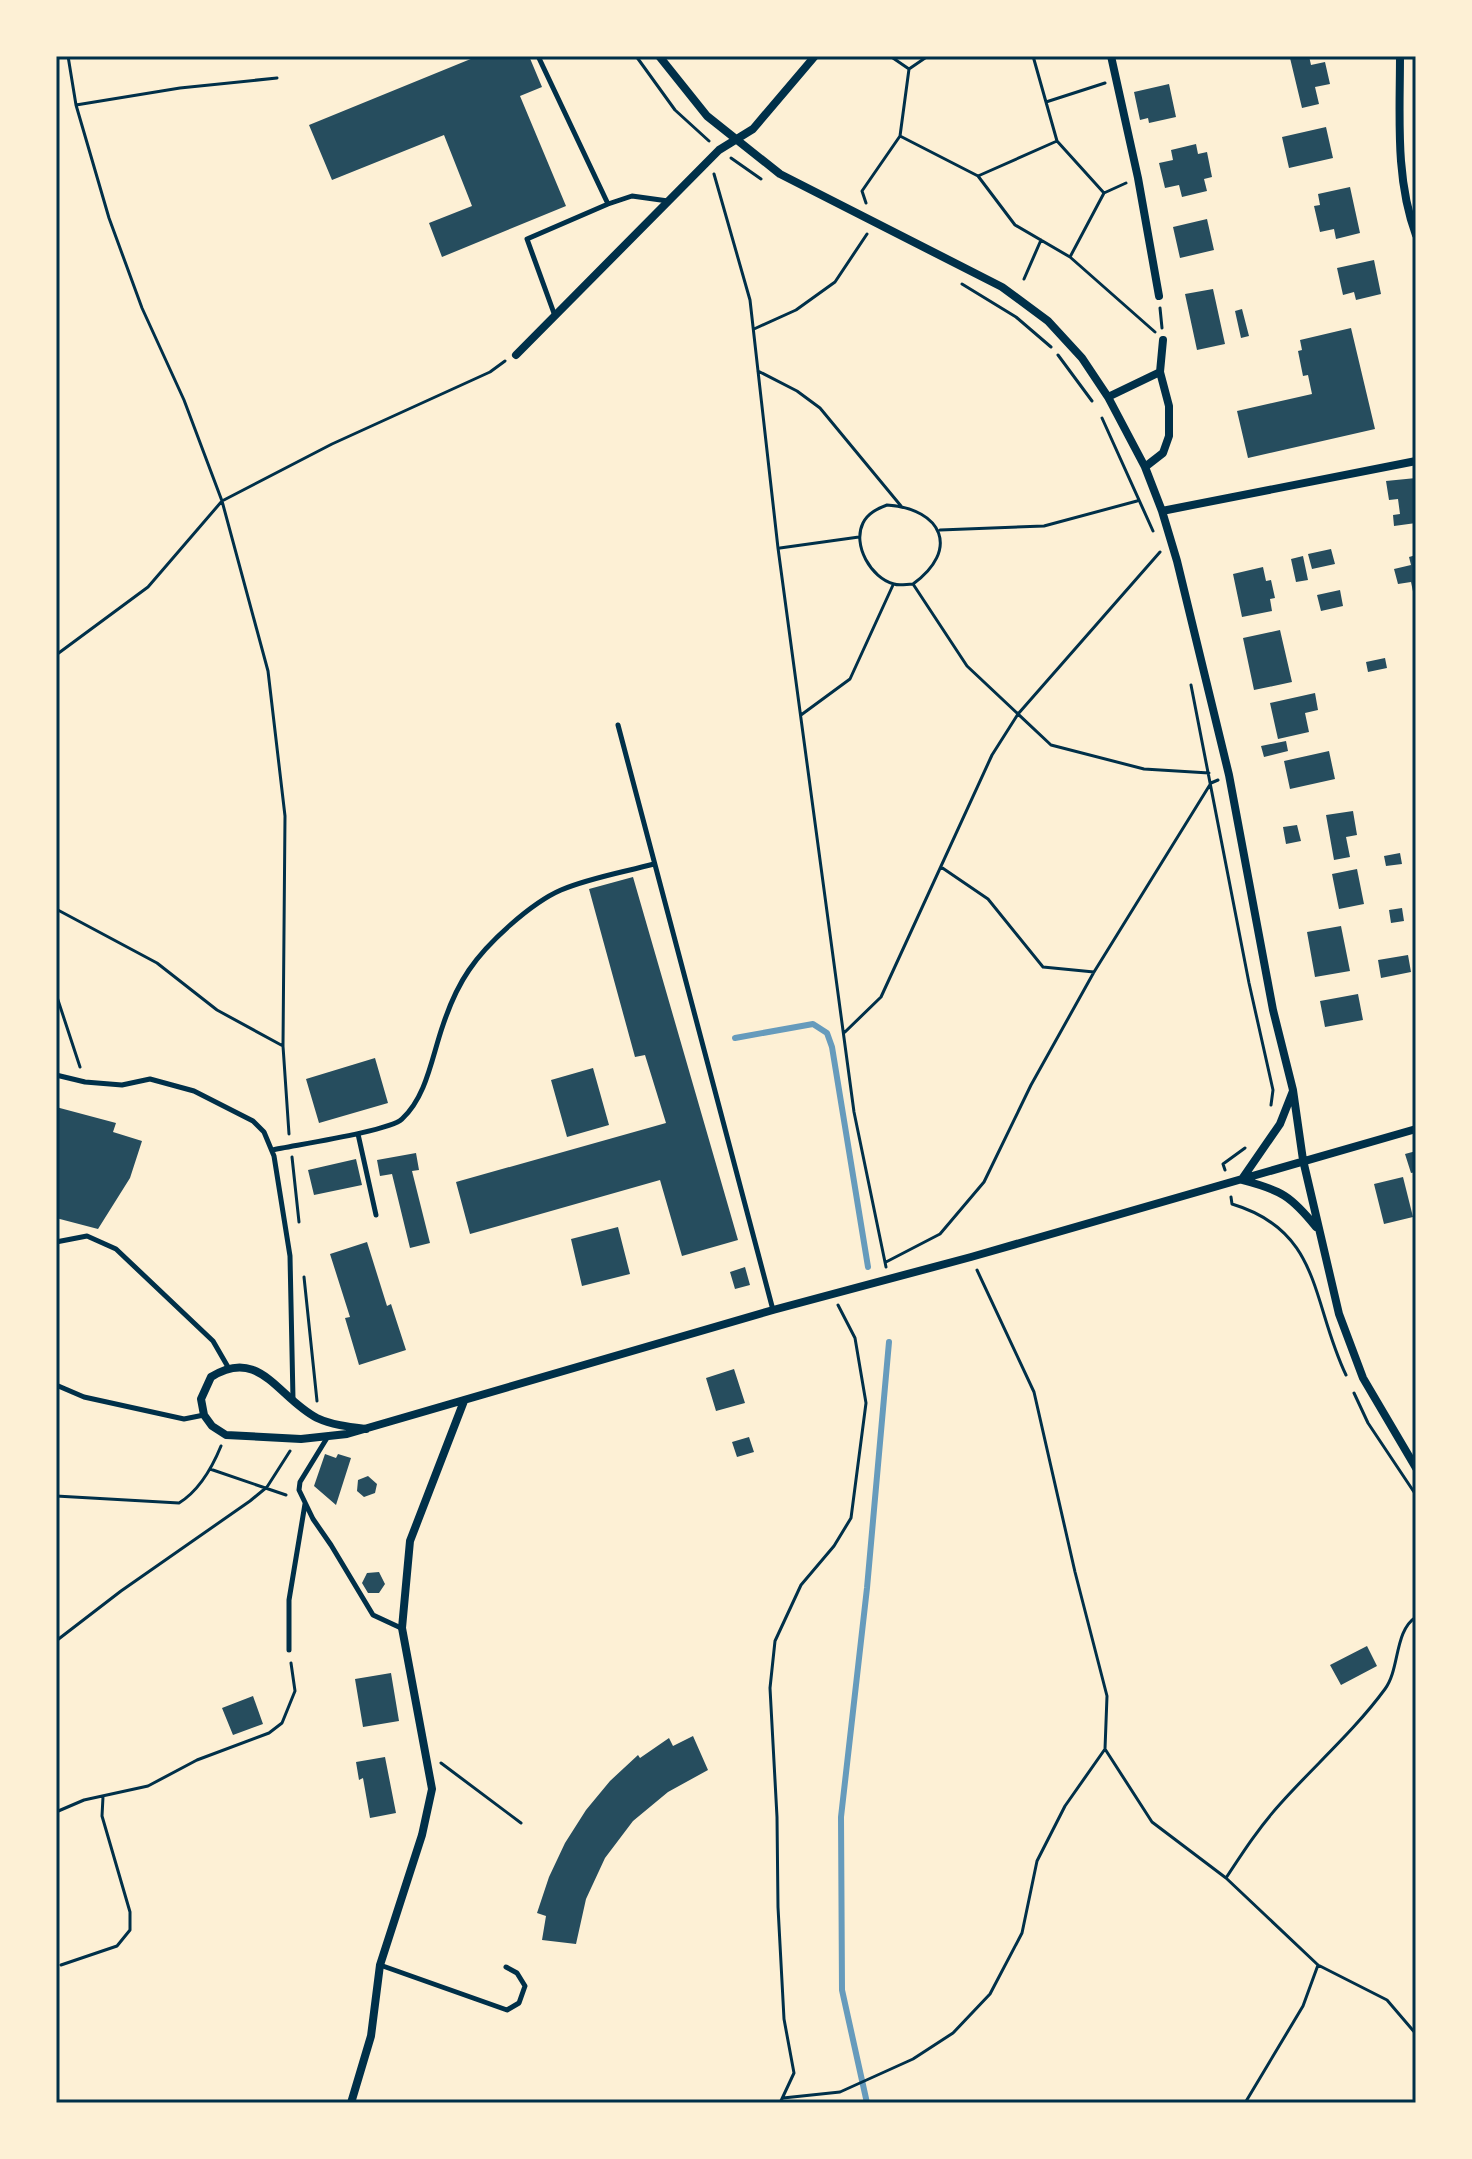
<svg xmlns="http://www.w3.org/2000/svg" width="1472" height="2159" viewBox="0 0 1472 2159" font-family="'Golos Text',sans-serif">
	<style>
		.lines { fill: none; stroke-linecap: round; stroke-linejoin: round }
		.stream { stroke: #669bbc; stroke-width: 6 }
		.building { fill: #264d5e }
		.path { stroke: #003049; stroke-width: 3 }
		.service { stroke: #003049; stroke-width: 5 }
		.minor { stroke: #003049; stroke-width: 8 }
		.neatline { fill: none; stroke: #003049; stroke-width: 3 }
	</style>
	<rect width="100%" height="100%" fill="#fdf0d5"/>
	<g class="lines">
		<path class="stream" d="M735,1038L813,1024L827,1033L832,1047L868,1267
			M867,2103L842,1990L841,1817L867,1588L889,1342"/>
	</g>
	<path class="building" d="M478,56H529L542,87L520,96L566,206L442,257L429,223L472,206L444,135L332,180L309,125Z
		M1299,56H1309L1311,65L1325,62L1330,84L1315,87L1319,104L1302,108L1290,58Z
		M1169,84L1176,117L1149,123L1148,118L1140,120L1134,92Z
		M1326,127L1333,158L1289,168L1282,137Z
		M1196,144L1198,154L1207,152L1212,177L1204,179L1207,191L1182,197L1179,185L1165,188L1159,163L1173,160L1171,150Z
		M1350,187L1360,233L1336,239L1334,229L1320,232L1314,206L1320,205L1318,194Z
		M1207,219L1214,250L1180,258L1173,227Z
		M1374,260L1381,294L1356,300L1354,292L1343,295L1337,268Z
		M1213,289L1225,344L1197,350L1185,294Z
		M1242,309L1249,336L1241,338L1235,311Z
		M1351,328L1375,429L1248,458L1237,411L1312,394L1308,375L1303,376L1298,351L1302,350L1300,340Z
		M1416,478V523L1394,526L1393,515L1400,514L1398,499L1389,500L1386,481Z
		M1331,549L1335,564L1312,569L1308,554Z
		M1416,555V601H1415L1411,582L1398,584L1394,569L1411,565L1409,557Z
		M1303,556L1308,580L1296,582L1291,559Z
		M1263,567L1266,581L1271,580L1275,598L1270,599L1272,611L1242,617L1233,574Z
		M1340,590L1343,606L1321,611L1317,595Z
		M1280,630L1292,682L1254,690L1243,638Z
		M1385,658L1387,668L1368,672L1366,662Z
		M1315,693L1318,710L1305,713L1309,732L1278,739L1270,703Z
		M1286,741L1288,751L1264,757L1261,746Z
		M1329,751L1335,779L1290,789L1284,761Z
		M1353,811L1357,835L1346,837L1350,857L1334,860L1326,815Z
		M1297,825L1301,841L1286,844L1283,827Z
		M1400,853L1402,864L1386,866L1384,856Z
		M1357,869L1364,904L1339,909L1332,874Z
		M633,877L738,1240L682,1256L660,1180L470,1234L456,1182L666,1123L645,1055L635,1057L589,889Z
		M1402,908L1404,921L1391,923L1389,910Z
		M1341,926L1350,971L1315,977L1307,932Z
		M1408,955L1411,972L1381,978L1378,960Z
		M1358,994L1363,1020L1325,1027L1320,1001Z
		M375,1058L388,1103L319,1123L306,1079Z
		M593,1068L609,1125L567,1137L551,1080Z
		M56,1107L116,1123L113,1132L142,1141L130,1178L98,1229L56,1218Z
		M1416,1151V1172L1411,1173L1405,1154Z
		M416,1153L419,1170L412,1171L430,1243L410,1248L392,1174L380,1176L377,1160Z
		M356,1159L362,1185L314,1195L308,1170Z
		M1403,1177L1413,1217L1384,1224L1374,1184Z
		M618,1227L630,1274L582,1286L571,1239Z
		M367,1242L387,1306L391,1304L406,1350L359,1365L345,1318L350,1317L330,1254Z
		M745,1267L750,1285L735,1289L730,1272Z
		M734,1369L745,1403L716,1411L706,1378Z
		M749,1437L754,1452L737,1457L732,1442Z
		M325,1454L336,1458L338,1454L351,1458L336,1505L314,1486Z
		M368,1476L377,1484L375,1493L364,1497L357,1491L358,1480Z
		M379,1572L385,1584L379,1593H368L362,1583L367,1573Z
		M1367,1646L1377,1666L1341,1685L1330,1665Z
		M391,1673L399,1721L363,1727L355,1679Z
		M253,1696L263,1724L233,1735L222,1708Z
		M693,1736L708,1770L668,1792L633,1821L605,1858L586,1899L576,1944L542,1940L546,1916L537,1913L549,1877L565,1843L586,1810L610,1781L638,1755L640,1758L669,1738L673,1746Z
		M385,1757L396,1813L370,1818L363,1778L359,1780L356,1762Z"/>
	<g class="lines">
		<path class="path" d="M68,56L76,105L109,218L142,308L184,400L222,501L268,671L285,816L283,1046L289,1134
			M636,56L675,110L709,141
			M890,56L909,69
			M1033,56L1057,141L1104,193L1070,257L1155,332
			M1046,102L1105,83
			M76,105L180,88L277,78
			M900,136L978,176L1015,225L1070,257
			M731,158L761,179
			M714,174L750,300L778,548L854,1112L886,1267
			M978,176L1057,141
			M1104,193L1126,183
			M866,203L862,191L900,136L909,69L928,56
			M1024,279L1041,240
			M962,284L1016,317L1051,347
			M1160,308L1162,328
			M754,329L796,310L835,282L867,234
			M1058,355L1092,401
			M758,371L797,391L820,408L901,506
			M1102,418L1153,531
			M887,505C943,509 960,550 913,584C907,584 899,586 894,584C871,578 852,545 863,523C868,513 877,509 887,505Z
			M940,530L1044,526L1137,501
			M780,548L859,537
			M913,584L967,666L1051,745L1144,769L1209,773
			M56,655L148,587L222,501L332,444L490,372L505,361
			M1191,685L1249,983L1273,1090L1271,1105
			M801,715L850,679L893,585
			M941,867L988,899L1043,967L1094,972
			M56,909L157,963L217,1010L283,1046
			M56,994L80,1067
			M845,1032L881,997L992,755L1018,714L1160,552
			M292,1157L299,1222
			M1225,1170L1223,1164L1245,1148
			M1231,1197L1232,1204C1322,1231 1311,1302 1346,1375
			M886,1262L940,1234L984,1182L1031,1085L1094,972L1211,783L1218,780
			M977,1270L1034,1392L1075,1572L1107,1696L1105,1749L1152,1822L1226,1878L1318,1965L1387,2000L1416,2034
			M304,1277L317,1401
			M1354,1393L1368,1423L1416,1495
			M210,1469L286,1495
			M56,1496L179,1503C200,1490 212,1468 221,1446
			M56,1641L121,1591L250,1501L267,1487L290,1451
			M441,1763L521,1823
			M56,1812L84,1800L148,1786L197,1760L269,1733L282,1723L295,1691L291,1663
			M1226,1878C1243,1852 1260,1826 1281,1803C1315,1765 1355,1730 1385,1689C1400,1669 1394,1631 1416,1617
			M61,1965L117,1946L130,1930V1912L102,1816L103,1797
			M783,2098L840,2092L913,2059L953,2033L990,1994L1022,1933L1037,1861L1065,1806L1105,1749
			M780,2103L794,2073L784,2019L778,1907L777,1817L770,1688L775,1641L801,1585L834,1546L851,1518L866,1403L855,1338L838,1305
			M1245,2103L1303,2006L1318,1965"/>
		<path class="service" d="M538,56L608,204L527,239L555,316
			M608,204L632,196L668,201
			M618,725L773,1310
			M56,1075L85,1082L122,1085L150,1079L194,1091L253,1121L264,1132L274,1156L290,1256L293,1399
			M358,1134L376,1215
			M272,1150C295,1145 390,1131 402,1119C427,1096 432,1056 443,1025C449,1007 458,986 469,970C487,943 531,903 561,890C589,878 624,872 654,864
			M56,1242L87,1236L116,1249L213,1341L228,1367
			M56,1385L84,1397L184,1419L204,1415
			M327,1438L300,1482L299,1490L313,1519L331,1545L373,1615L401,1628
			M289,1650V1600L305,1504
			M380,1965L507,2010L519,2003L525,1986L517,1973L506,1967"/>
		<path class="minor" d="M659,56L707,116L780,174L1002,287L1048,321L1082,358L1108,397L1145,467L1162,511L1177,561L1229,775L1273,1010L1293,1090L1303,1160L1339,1314L1363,1378L1416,1468
			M1111,56L1138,178L1159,296
			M1400,56C1400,116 1395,178 1416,235
			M516,355L719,150L753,129L815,56
			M1108,397L1160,372
			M1145,467L1163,453L1169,436V406L1160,372L1163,340
			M1162,511L1416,461
			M1242,1179L1280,1124L1293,1091
			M1242,1180C1281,1190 1291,1196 1316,1227
			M366,1429C350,1427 332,1425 317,1418C278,1398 260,1346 211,1377L201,1399L204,1415L212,1426L226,1435L301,1439L347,1434L773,1310L971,1257L1416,1129
			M351,2103L371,2036L380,1965L422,1835L432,1789L402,1628L410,1541L464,1401"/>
	</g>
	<rect width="1472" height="2159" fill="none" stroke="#fdf0d5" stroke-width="116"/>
	<rect x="58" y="58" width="1356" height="2043" class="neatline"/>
</svg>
